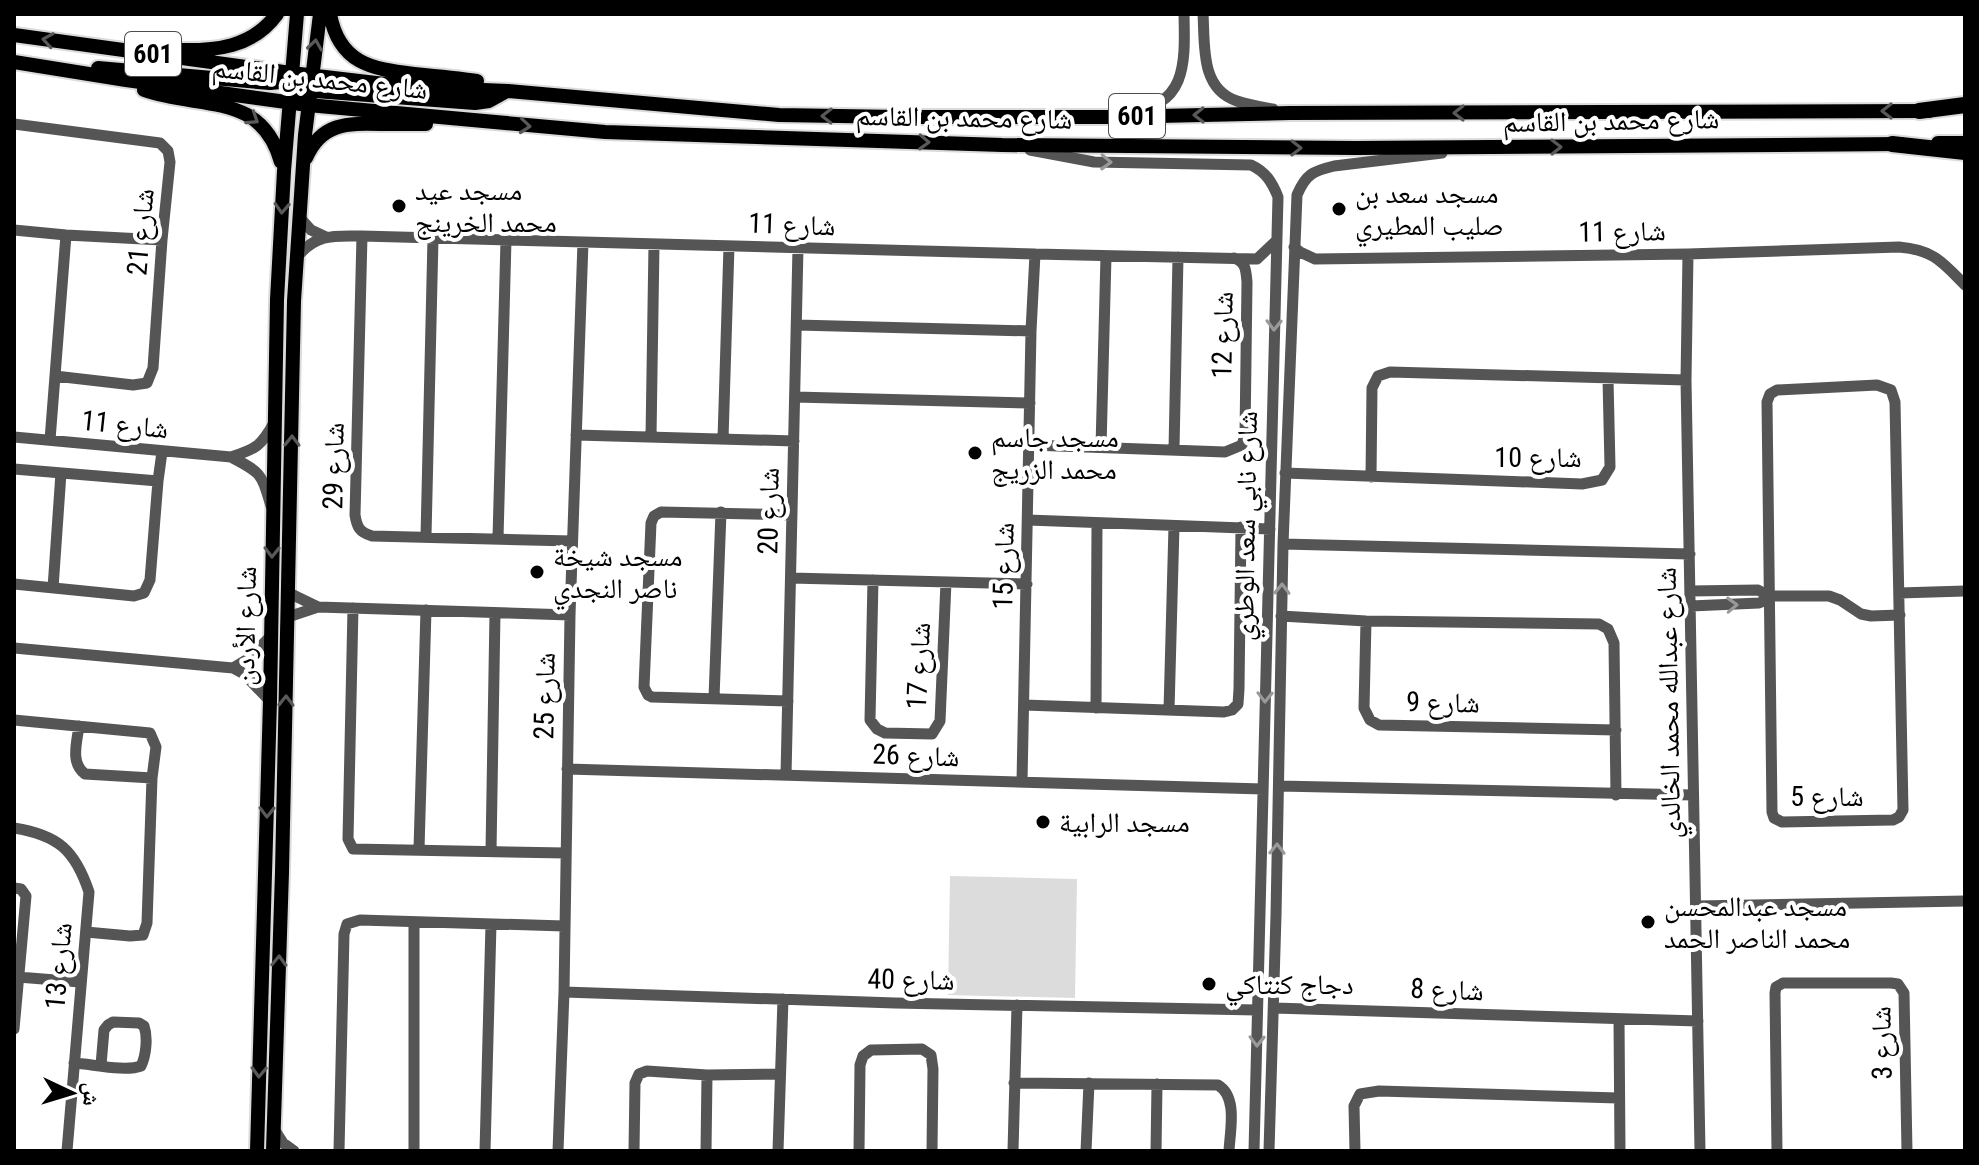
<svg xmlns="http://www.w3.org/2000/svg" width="1979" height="1165" viewBox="0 0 1979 1165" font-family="'Roboto Condensed','Noto Naskh Arabic',sans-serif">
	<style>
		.green { fill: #dcdcdc }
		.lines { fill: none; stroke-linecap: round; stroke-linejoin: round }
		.major-casing { stroke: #dbdbdb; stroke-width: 18 }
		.highway-casing { stroke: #dbdbdb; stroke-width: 20 }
		.minor { stroke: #555; stroke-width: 11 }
		.major { stroke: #000; stroke-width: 14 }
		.highway { stroke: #000; stroke-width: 16 }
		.oneway { stroke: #595959 }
		.oneway2 { stroke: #999 }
		.poi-dot { fill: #000; stroke: #fff; stroke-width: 3 }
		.labels { text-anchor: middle; stroke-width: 8; stroke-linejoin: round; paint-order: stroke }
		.shield { fill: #fff; stroke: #4c4c4c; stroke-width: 2 }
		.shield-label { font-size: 26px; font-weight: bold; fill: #000 }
		.street-label { font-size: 28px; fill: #000; stroke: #fff }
		.poi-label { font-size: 28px; fill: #000; stroke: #fff; text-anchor: start }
	</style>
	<rect width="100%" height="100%" fill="#fff"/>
	<path class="green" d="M950,876L1077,879L1075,998L948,995Z"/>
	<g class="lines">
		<defs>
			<path id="major" d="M330,14C339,63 371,69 414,74C435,76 456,78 477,81
				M14,35L291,73L410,87L508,91L779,115L899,117H1112L1290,113L1929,111
				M177,50C215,51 252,48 277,14
				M14,62L126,80L308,105L605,132L1002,145L1355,148L1901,144
				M98,68L270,83L300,80
				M144,90C201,110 261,91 281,162
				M303,93L315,91L475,103L489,101L507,91
				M1938,143H1965
				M306,158C321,123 347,123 381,124C396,124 411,124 426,124
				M257,1151L270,701L277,300L284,171L297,14
				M273,1151L282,872L294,301L305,135L320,14"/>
			<path id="highway" d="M1919,111L1965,105
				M1892,144L1965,152"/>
		</defs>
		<use href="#major" class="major-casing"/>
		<use href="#highway" class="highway-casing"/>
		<path class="minor" d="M1203,14C1205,45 1200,89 1237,101C1248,105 1261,107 1273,109
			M1127,111C1188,108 1185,61 1184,14
			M14,124L160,143L168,151L170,162L162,240L153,368L147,383L133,385L55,376
			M1030,150L1094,162L1251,165C1266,172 1272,182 1278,197L1254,1151
			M300,218L311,230L326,237
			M14,230L66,235L162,240
			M362,236L355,515C357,527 359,532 372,536L572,541
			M1294,247L1300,252L1315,259L1688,254L1899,247C1934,250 1942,262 1965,285
			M1688,254L1686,380L1700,1151
			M298,256C317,233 335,236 362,236L1035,254L1257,259L1276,241
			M797,325L1031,331
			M1877,385L1891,390L1895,402L1903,810L1899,817L1893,820L1782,822L1774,818L1772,812L1767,402L1770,394L1777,390Z
			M795,397L1030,403
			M576,435L794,441
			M14,437L231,457C256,449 261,446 274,423
			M651,437L654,244
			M723,439L729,246
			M50,440L66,235
			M1030,445L1225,452L1242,445L1245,435L1247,282C1246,271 1246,262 1234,258
			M1101,447L1106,256
			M1174,449L1178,257
			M231,457C262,473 261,473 271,506
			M14,469L158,481
			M1285,473L1582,484L1602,480L1610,467L1608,379
			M1371,477L1372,388L1378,376L1390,372L1686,380
			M1028,520L1270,529
			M426,536L433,238
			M498,538L506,240
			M1283,544L1690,554
			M791,578L1027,584
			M873,580L870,720L877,729L885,733L932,734L940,721L946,582
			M14,584L134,596L144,593L150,580L158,481L162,452
			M53,588L61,473
			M1690,591L1758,590L1769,596H1829L1840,600L1861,614L1871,616L1900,615
			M289,593L318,607
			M1899,593L1965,591
			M1691,606L1759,603L1766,600L1769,596
			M353,608L348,839L353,849L566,853
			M1281,616L1366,621L1599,624L1608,629L1614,643L1616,795
			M288,617L318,607L570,615
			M1366,621L1364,708L1370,720L1379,725L1616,730
			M14,648L233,668L244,674L270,701
			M233,668L248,659L271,636
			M714,698L721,512
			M788,701L652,697L648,695L644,687L651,523L654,516L661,512L792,515
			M1024,705L1224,712L1232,710L1238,704L1239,689L1241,527
			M1096,708L1097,523
			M1169,710L1174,526
			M14,720L150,733L156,747L152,778L147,923L143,935L130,936L86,932
			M79,726C77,742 70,763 85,774L152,778
			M567,769L1263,789
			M786,775L798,248
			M1022,782L1031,331L1035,254
			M1279,786L1693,795
			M14,828C58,835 75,850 89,892L67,1151
			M419,849L426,610
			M491,851L495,613
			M14,888L21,889L26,896L14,1029
			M1697,906L1965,901
			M18,977L80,982
			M564,992L895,1003L1257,1010
			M1274,1008L1698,1021
			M1619,1019L1620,1151
			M74,1063C92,1064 125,1072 141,1066C146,1056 148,1037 144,1026L139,1023L113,1022L108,1025L104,1030L101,1065
			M1014,1083L1218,1085C1238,1097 1230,1130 1229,1151
			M274,1129L283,1143L294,1151
			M339,1151L344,934L347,924L360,920L564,926
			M414,1151V922
			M485,1151L491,924
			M558,1151L564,992L570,615L583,242
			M634,1151L635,1083L639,1074L647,1071L707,1075L779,1074
			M706,1151L707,1075
			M778,1151L783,999
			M859,1151L860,1065L863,1056L871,1050L922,1049L931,1055L933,1069L932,1151
			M1013,1151L1017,1005
			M1086,1151L1089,1083
			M1156,1151L1157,1084
			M1269,1151L1276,915L1283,544L1297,195C1306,174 1313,171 1334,166L1442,153
			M1355,1151L1354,1106L1360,1094L1379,1091L1618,1098
			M1777,1151L1775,993L1776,987L1783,983H1891L1898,984L1904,993L1907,1151"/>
		<use href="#major" class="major"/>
		<use href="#highway" class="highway"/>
	</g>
	<defs><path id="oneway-chevron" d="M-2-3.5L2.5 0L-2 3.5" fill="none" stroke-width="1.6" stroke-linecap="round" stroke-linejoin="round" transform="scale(2)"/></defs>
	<g class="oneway">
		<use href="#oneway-chevron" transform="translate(48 40) rotate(-171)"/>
		<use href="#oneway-chevron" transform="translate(315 45) rotate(-82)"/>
		<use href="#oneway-chevron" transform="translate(1887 111) rotate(180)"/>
		<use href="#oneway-chevron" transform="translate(1459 113) rotate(180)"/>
		<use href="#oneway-chevron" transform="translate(1199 115) rotate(179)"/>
		<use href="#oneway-chevron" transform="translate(827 116) rotate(-179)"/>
		<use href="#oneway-chevron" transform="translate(253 119) rotate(33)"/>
		<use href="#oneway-chevron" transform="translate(525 126) rotate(5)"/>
		<use href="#oneway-chevron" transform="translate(924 142) rotate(2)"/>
		<use href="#oneway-chevron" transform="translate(1556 147) rotate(-1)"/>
		<use href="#oneway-chevron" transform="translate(1296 148) rotate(1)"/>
		<use href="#oneway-chevron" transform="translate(282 208) rotate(93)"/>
		<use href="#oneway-chevron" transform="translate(292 441) rotate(-89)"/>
		<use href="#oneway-chevron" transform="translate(272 552) rotate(91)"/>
		<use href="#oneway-chevron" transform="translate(286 701) rotate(-89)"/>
		<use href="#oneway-chevron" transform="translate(267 812) rotate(91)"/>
		<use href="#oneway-chevron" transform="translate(279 961) rotate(-88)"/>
		<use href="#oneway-chevron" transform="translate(259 1072) rotate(92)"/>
	</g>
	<g class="oneway2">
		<use href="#oneway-chevron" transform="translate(1106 162) rotate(2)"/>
		<use href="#oneway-chevron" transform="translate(1274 325) rotate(91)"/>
		<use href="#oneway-chevron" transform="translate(1282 589) rotate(-89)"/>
		<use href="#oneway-chevron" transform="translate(1732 605) rotate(-2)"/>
		<use href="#oneway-chevron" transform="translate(1265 697) rotate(91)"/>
		<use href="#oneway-chevron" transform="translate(1277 849) rotate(-89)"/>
		<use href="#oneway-chevron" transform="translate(1257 1041) rotate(91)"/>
	</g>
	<g class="poi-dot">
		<circle cx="399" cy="206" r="8"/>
		<circle cx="1339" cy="209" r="8"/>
		<circle cx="975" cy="453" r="8"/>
		<circle cx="537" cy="572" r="8"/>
		<circle cx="1043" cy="822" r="8"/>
		<circle cx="1648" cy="922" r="8"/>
		<circle cx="1209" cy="984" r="8"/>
	</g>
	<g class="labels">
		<g class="shield">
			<rect x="125" y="32" width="56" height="44" rx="6"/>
			<rect x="1109" y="94" width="56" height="44" rx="6"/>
		</g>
		<g class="shield-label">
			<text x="153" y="63">601</text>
			<text x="1137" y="125">601</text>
		</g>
		<g class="street-label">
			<text transform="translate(320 78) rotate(6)" y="10">شارع محمد بن القاسم</text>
			<text transform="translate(964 117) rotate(1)" y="10">شارع محمد بن القاسم</text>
			<text transform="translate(1611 120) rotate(-1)" y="10">شارع محمد بن القاسم</text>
			<text transform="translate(792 224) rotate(2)" y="10">شارع 11</text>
			<text transform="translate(1622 231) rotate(-1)" y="10">شارع 11</text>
			<text transform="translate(140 232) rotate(-85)" y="10">شارع 21</text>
			<text transform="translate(1222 335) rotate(-89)" y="10">شارع 12</text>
			<text transform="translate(125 424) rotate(6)" y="10">شارع 11</text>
			<text x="1538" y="467">شارع 10</text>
			<text transform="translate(333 466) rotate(-89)" y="10">شارع 29</text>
			<text transform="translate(768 511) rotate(-89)" y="10">شارع 20</text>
			<text transform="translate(1245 526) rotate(-89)" y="10">شارع نابي سعد الوطري</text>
			<text transform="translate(1003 566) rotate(-89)" y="10">شارع 15</text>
			<text transform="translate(245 626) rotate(-89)" y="10">شارع الأردن</text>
			<text transform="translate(918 666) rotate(-87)" y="10">شارع 17</text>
			<text transform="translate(544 696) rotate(-89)" y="10">شارع 25</text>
			<text transform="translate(1443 702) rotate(1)" y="10">شارع 9</text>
			<text transform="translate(1668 703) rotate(-91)" y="10">شارع عبدالله محمد الخالدي</text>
			<text transform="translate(916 755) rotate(2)" y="10">شارع 26</text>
			<text x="1827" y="806">شارع 5</text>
			<text transform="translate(58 966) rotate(-85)" y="10">شارع 13</text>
			<text transform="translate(911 979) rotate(1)" y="10">شارع 40</text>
			<text transform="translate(1447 989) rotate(2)" y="10">شارع 8</text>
			<text transform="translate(1881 1043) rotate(-91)" y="10">شارع 3</text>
		</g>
		<g class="poi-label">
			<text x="415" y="200">مسجد عيد<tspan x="415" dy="32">محمد الخرينج</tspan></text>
			<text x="1355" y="203">مسجد سعد بن<tspan x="1355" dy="32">صليب المطيري</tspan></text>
			<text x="991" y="447">مسجد جاسم<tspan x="991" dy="32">محمد الزريج</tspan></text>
			<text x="553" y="566">مسجد شيخة<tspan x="553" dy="32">ناصر النجدي</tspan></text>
			<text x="1059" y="832">مسجد الرابية</text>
			<text x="1664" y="916">مسجد عبدالمحسن<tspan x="1664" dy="32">محمد الناصر الحمد</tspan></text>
			<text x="1225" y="994">دجاج كنتاكي</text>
		</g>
	</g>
	<rect width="1979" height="1165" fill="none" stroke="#000000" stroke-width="32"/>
	<g transform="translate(72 1093) rotate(94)" stroke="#ffffff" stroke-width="6" paint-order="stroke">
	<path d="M0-6L14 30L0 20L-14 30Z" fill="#000000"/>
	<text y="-12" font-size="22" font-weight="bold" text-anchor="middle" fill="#000000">ش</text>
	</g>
</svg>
